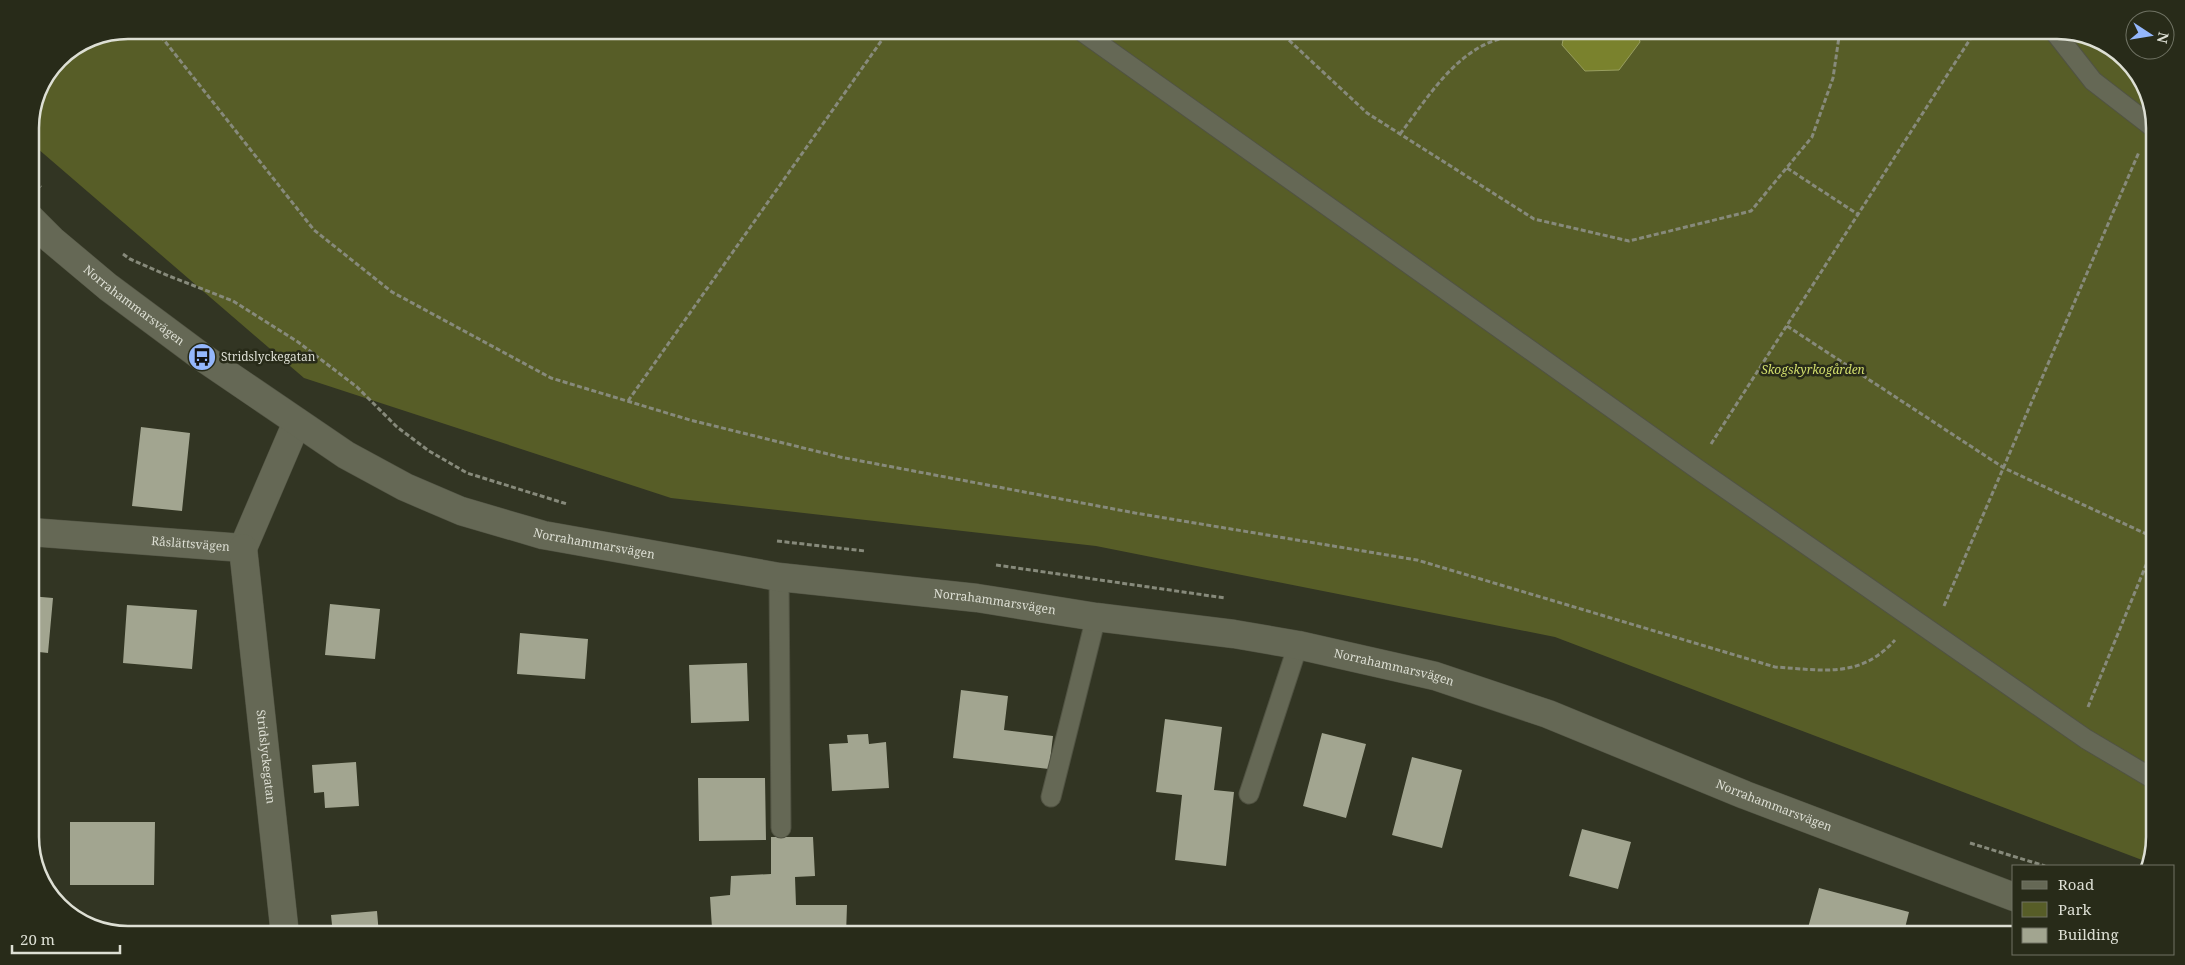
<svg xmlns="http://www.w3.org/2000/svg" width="2185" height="965" viewBox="0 0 2185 965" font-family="'Noto Serif',serif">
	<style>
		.green { fill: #575d27 }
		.water { fill: #7a822d; stroke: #989e5f }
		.building { fill: #a2a590 }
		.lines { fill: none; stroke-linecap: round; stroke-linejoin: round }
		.service-casing { stroke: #515343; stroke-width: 21 }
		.minor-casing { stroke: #515343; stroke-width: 29 }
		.tertiary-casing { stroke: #515343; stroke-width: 29 }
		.path { stroke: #878a7b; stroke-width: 3; stroke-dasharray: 5 2.5; stroke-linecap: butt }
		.service { stroke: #656855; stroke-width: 19 }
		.minor { stroke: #656855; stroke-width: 28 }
		.tertiary { stroke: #656855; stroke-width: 28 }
		.labels { text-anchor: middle; stroke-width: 5; stroke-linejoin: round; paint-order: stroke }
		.street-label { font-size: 12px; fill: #dddfd4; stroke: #282b19 }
		.poi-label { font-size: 12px; fill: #dddfd4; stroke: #282b19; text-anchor: start }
		.park-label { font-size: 12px; font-style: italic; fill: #d2de6c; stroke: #282b19 }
		.rim { fill: none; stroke: #dddfd4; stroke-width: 2.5 }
	</style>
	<rect width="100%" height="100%" fill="#323523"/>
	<path class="green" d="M128,30H2057L2095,38L2138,73L2155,121V837L2150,863L1555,637L1096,546L671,498L304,378L30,142C30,97 46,59 90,38C100,33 116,32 128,30Z"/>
	<path class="water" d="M1565,30H1637L1640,42L1619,70L1585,71L1562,45Z"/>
	<path class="building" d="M141,427L190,433L182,511L132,506Z
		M30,596L53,598L48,653L30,651Z
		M330,604L380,609L375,659L325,655Z
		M127,605L197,610L192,669L123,663Z
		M520,633L588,639L585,679L517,674Z
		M747,663L749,721L691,723L689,665Z
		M961,690L1008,696L1004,730L1053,736L1049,769L953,758Z
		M1165,719L1222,727L1214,790L1234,792L1226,866L1175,860L1182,795L1156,792Z
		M1322,733L1366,744L1346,818L1303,806Z
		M868,734L869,744L886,742L889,788L832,791L829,744L848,743L847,735Z
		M1412,757L1462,770L1442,848L1392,835Z
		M356,762L359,806L325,808L324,792L314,793L312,765Z
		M698,778H765L766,840L699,841Z
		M70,822H155L154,885H70Z
		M1582,829L1631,842L1618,889L1569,876Z
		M771,837H813L815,876L795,877L796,905H847L846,935H796V930L712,928L710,897L730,895L731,876L771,874Z
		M1819,888L1909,912L1904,932L1913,935H1806Z
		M377,911L379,935H333L331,915Z
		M1225,931V935H1195V934Z"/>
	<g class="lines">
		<defs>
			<path id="service" d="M1080,30L1696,468L2086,739L2155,780
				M2053,30L2093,81L2155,129
				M779,577L781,828
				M1249,794L1298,645
				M1051,797L1096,617"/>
			<g id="minor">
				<path id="s1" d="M30,532L243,548L297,422"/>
				<path id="s2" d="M243,548L285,935"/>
			</g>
			<g id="tertiary">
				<path id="s3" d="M30,218L52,240L108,287L202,357L346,455L405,487L461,511L543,535L779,577L977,598L1096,617L1234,634L1298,645L1435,676L1548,714L1745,795L2014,897"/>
			</g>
		</defs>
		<use href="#service" class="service-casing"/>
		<use href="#minor" class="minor-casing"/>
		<use href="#tertiary" class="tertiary-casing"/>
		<path class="path" d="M156,30L314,230L392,292L551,378L690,420L840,457L1135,513L1417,560L1775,667C1823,670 1860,679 1895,640
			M1278,30L1367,113L1534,219L1629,241L1751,211L1812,137L1833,78L1840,30
			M1400,134C1427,99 1456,49 1503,38C1517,34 1534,34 1549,32
			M1787,168L1859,215
			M30,176L41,187
			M123,254L130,259L169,276L233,301L298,342L357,387L397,427L429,451L467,473L567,504
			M1787,326L2004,468L2155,538
			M628,401L889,30
			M1711,444L1976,30
			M777,541L865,551
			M996,565L1225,598
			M1944,606L2139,152
			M2088,707L2155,543
			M1970,843L2045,866"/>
		<use href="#service" class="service"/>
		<use href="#minor" class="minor"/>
		<use href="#tertiary" class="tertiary"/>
	</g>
	<defs>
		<symbol id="bus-disc" viewBox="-11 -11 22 22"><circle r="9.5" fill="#94b7fd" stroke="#282b19"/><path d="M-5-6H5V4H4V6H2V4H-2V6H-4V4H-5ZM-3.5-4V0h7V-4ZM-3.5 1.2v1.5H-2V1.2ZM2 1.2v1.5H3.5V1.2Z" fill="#111"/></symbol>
	</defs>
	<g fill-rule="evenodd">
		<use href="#bus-disc" x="186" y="341" width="32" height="32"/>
	</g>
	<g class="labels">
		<g class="street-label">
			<text dy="4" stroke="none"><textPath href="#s3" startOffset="136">Norrahammarsvägen</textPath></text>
			<text dy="4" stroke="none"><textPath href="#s3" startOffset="661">Norrahammarsvägen</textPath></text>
			<text dy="4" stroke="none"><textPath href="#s1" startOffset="161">Råslättsvägen</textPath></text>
			<text dy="4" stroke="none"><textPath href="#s3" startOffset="1066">Norrahammarsvägen</textPath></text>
			<text dy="4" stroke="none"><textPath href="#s3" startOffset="1471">Norrahammarsvägen</textPath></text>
			<text dy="4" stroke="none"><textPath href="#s2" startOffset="210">Stridslyckegatan</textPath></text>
			<text dy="4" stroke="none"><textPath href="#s3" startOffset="1876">Norrahammarsvägen</textPath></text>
		</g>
		<g class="poi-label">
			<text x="221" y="361">Stridslyckegatan</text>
		</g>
		<g class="park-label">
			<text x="1813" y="374">Skogskyrkogården</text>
		</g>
	</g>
	<path d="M0 0H2185V965H0ZM128 39H2057A89 89 0 0 1 2146 128V837A89 89 0 0 1 2057 926H128A89 89 0 0 1 39 837V128A89 89 0 0 1 128 39Z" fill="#282b19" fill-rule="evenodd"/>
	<path class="rim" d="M128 39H2057A89 89 0 0 1 2146 128V837A89 89 0 0 1 2057 926H128A89 89 0 0 1 39 837V128A89 89 0 0 1 128 39Z"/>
	<rect x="2012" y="865" width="162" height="90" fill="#282b19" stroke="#707364"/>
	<rect x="2022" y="881" width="25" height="8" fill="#656855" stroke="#707364"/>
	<text x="2058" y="890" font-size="15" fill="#dddfd4">Road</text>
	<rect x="2022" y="902" width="25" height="15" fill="#575d27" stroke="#707364"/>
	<text x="2058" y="915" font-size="15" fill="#dddfd4">Park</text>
	<rect x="2022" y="928" width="25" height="15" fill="#a2a590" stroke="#707364"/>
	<text x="2058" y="940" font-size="15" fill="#dddfd4">Building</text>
	<g transform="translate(2150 35) rotate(102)"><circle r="24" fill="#282b19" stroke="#707364"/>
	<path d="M0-4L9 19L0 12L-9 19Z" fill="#94b7fd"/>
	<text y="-8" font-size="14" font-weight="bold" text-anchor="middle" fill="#dddfd4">N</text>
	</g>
	<path d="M12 945v8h108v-8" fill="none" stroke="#dddfd4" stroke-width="2.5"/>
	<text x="20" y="945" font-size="15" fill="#dddfd4" stroke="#282b19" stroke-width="4" paint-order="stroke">20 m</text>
</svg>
